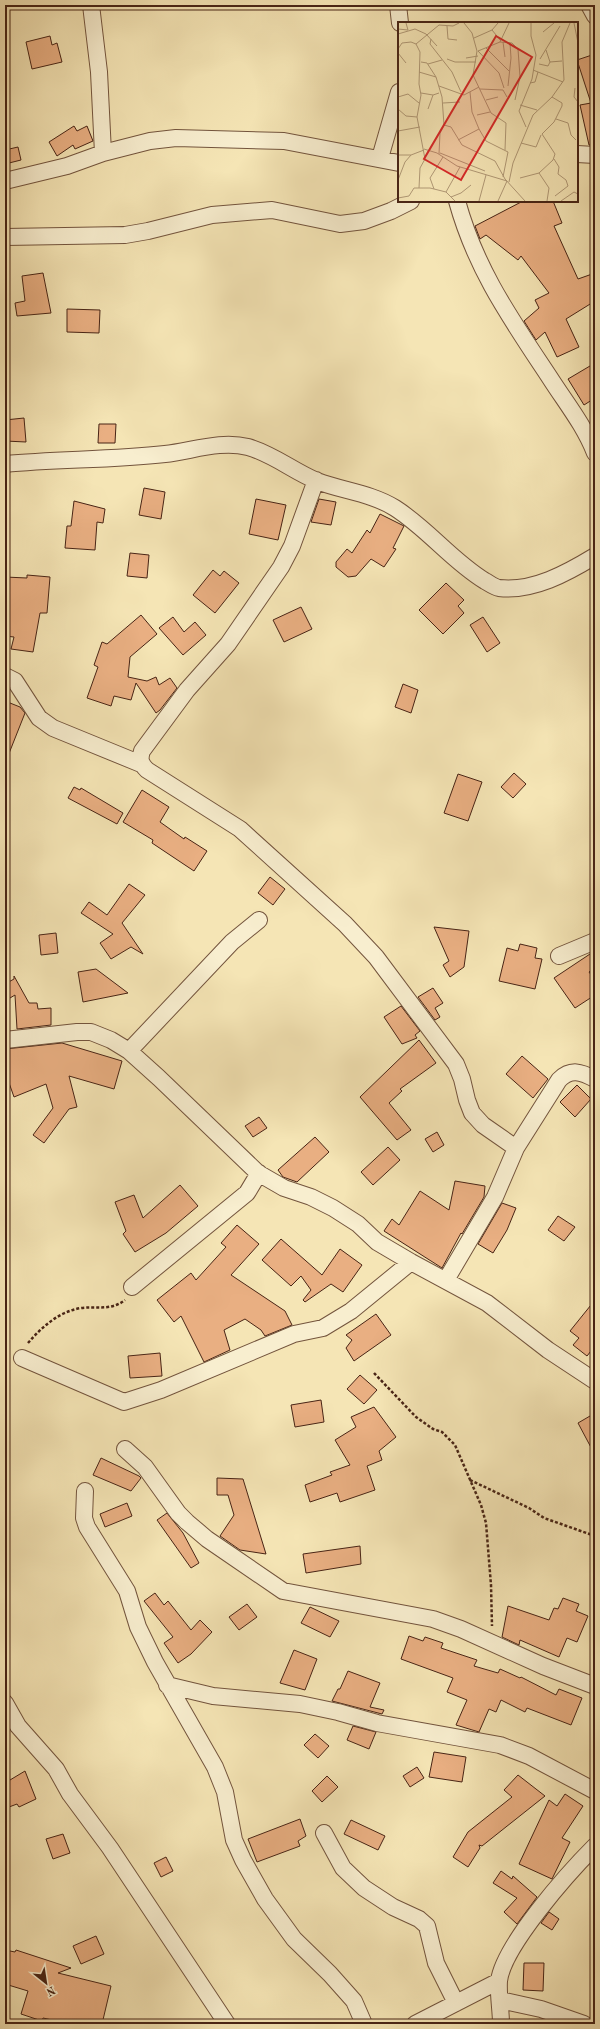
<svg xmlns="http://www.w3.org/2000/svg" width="600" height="2029" viewBox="0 0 600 2029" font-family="'Old Standard TT',serif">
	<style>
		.building { fill: #e9af82; stroke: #482415 }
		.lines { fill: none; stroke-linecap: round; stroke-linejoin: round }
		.street-casing { stroke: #73543d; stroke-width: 18 }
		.path { stroke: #482415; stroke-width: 2.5; stroke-dasharray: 3 2; stroke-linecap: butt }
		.street { stroke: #f8eecf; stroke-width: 16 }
		.inset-road { fill: none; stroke: #b09875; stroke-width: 1 }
		.view { fill: #d62828; fill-opacity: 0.15; stroke: #d62828; stroke-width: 2 }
		.inset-edge { fill: none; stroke: #482415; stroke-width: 2 }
	</style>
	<rect width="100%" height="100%" fill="#f5e5b5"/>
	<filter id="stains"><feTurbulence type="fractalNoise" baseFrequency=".005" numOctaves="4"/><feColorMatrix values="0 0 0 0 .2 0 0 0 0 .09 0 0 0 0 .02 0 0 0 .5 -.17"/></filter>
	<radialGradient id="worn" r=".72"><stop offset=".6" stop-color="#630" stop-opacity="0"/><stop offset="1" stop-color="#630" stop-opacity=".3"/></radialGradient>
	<path class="building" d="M50,36L52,45L57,43L62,62L32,69L26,42Z
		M595,54V145H589L580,105L591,103L577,60Z
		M74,126L77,131L87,126L93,141L75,149L73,145L57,156L49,142Z
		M18,147L21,160L5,164V150Z
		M523,201H553L562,223L554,226L578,279L595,273V301L566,319L579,347L557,357L545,332L536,340L524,321L539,308L535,300L549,293L521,256L518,260L486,235L480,239L475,226Z
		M43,273L51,313L17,316L15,303L25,301L22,276Z
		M67,309L100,310L99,333L67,332Z
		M595,363V398L584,405L568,379Z
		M24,418L26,442L5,441V420Z
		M99,424H116L115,443H98Z
		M144,488L165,492L161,519L139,515Z
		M256,499L286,505L278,540L249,534Z
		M319,499L336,502L331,525L311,522Z
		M74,501L105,509L103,523L97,522L95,550L65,548L67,526H71Z
		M380,514L404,526L393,548L396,549L384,567L371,559L356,576L348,577L336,567V562L347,549L352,553L367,530L370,533Z
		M130,553L149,555L147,578L127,576Z
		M213,570L220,576L224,571L239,583L215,613L193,595Z
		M27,575L50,577L47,613H40L33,652L11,649L14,637L5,636V577L27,578Z
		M446,583L464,600L458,606L464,613L443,634L419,610Z
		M301,607L312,629L284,642L273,620Z
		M141,615L157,634L130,657L128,677L147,681L156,677L159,685L170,678L177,688L160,710L156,713L136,683L131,700L114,696L111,706L87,698L98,667L94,665L102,642L107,644Z
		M173,617L184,632L195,622L206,635L183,655L159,628Z
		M483,617L500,643L487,652L470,625Z
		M403,684L418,690L411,713L395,707Z
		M5,701L20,707L25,713L6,761Z
		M514,773L526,784L513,798L501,787Z
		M458,774L482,782L468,821L444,813Z
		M74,787L80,790L81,788L123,813L117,824L68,798Z
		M142,790L169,807L160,822L184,839L185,837L207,851L194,871L152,843L153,840L123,822Z
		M270,877L285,889L273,905L258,893Z
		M129,884L145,895L122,923L143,954L131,947L111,959L100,943L113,934L81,913L89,902L107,915Z
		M434,927L469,931L464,967L450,977L443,965L449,961Z
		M56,933L58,953L41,955L39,935Z
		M520,944L537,948L535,958L542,959L535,989L499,981L507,948L518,951Z
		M590,954L595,961V967L589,972L595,980V995L575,1008L554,978Z
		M96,969L128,993L83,1002L78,972Z
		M14,976L29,1003H37L38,1009L51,1008V1025L17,1029L15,995L5,1001V984L14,979Z
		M433,988L443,1003L435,1008L440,1017L435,1020L418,997Z
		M401,1006L420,1031L415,1035L417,1038L402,1044L384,1017Z
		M419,1040L436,1063L400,1089L402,1091L389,1103L411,1130L397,1140L360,1097Z
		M62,1043L122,1061L114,1089L69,1076L77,1107L69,1109L44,1143L33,1135L53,1108L46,1084L14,1097L8,1080H5V1049Z
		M522,1056L548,1079L533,1098L506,1074Z
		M577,1085L591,1099L575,1117L560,1102Z
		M259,1117L267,1128L253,1137L245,1126Z
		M437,1132L444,1145L433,1152L425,1139Z
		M315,1137L329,1152L297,1182L283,1177L278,1170Z
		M388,1147L400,1160L373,1185L361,1172Z
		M455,1181L485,1186L484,1197L462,1234L461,1233L442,1268L384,1231L392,1219L399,1225L420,1191L449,1210Z
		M180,1185L198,1206L166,1233L135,1252L123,1234L126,1231L115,1202L134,1195L143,1218Z
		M502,1203L516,1208L507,1230L493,1253L478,1244Z
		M558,1216L575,1227L564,1241L548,1230Z
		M237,1225L259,1244L231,1275L285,1311L292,1325L265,1336L261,1330L245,1319L224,1330L230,1350L204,1362L181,1316L174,1322L157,1300L191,1273L196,1280L226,1247L221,1243Z
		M281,1239L322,1275L340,1249L362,1265L343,1292L331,1284L305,1302L303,1300L311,1290L301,1276L291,1286L262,1260Z
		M595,1300V1346L587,1356L573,1345L579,1338L570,1331Z
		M376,1314L391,1335L354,1361L346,1348L352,1340L346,1335Z
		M160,1353L162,1376L130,1378L128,1356Z
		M360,1375L377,1390L364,1404L347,1389Z
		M321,1400L324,1422L295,1427L291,1405Z
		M374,1407L396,1437L379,1451L382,1460L367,1466L375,1490L340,1502L337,1493L310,1502L305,1485L332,1475L330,1472L350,1465L335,1440L356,1427L351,1417Z
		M590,1416L595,1426V1455L578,1423Z
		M101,1458L139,1476L141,1478L131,1491L93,1475Z
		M217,1478L243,1479L266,1554L240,1550L220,1536L234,1515L228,1495H217Z
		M127,1503L132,1516L105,1527L100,1514Z
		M167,1513L183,1533L199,1563L191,1568L157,1520Z
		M360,1546L361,1564L306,1573L303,1554Z
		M155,1593L164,1605L168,1601L191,1630L200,1620L212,1632L191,1654L178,1663L164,1643L173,1637L144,1601Z
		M563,1598L579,1604L576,1611L588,1616L577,1642L567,1638L559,1657L520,1640L519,1645L502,1637L508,1606L549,1620L554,1608L558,1609Z
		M247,1604L257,1617L239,1630L229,1617Z
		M310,1607L339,1621L330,1637L301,1623Z
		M409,1636L423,1641L425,1637L443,1643L441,1648L477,1660L474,1666L498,1673L500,1669L520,1678L521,1677L556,1695L559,1689L582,1698L571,1725L527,1708L525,1712L501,1700L496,1712L489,1709L479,1732L456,1725L467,1700L447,1692L453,1678L401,1659Z
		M294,1650L317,1659L305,1690L280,1683Z
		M348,1671L380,1683L370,1707L384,1710L382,1714L332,1701L338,1689H340Z
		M353,1726L376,1732L369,1749L347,1740Z
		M315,1734L329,1746L318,1758L304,1745Z
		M434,1752L466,1757L462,1782L429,1777Z
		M417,1767L424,1778L410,1787L403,1776Z
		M25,1771L36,1799L19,1807L17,1804L9,1807L5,1799V1783Z
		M518,1775L545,1796L482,1846L479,1845L480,1848L468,1867L453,1857L468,1832L512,1797L504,1790Z
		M327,1776L338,1787L322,1802L312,1791Z
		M565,1794L583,1806L562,1838L570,1842L552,1879L519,1864L549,1800L557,1806Z
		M300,1819L306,1836L298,1841L300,1846L257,1862L248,1839Z
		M351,1820L385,1836L378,1850L344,1834Z
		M63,1834L70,1853L53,1859L46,1839Z
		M166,1857L173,1871L161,1877L154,1863Z
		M501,1871L512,1879L513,1876L537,1897L517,1924L504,1912L517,1898L493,1883Z
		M549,1912L559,1919L552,1930L541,1923Z
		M96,1936L104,1954L81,1964L73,1946Z
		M5,1950L15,1952L16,1950L71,1968L58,1973L111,1986L102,2024H70L43,2018L42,2021L21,2014L28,1991L5,1984Z
		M524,1963H544L543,1991L523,1990Z"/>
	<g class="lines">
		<defs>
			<path id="street" d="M91,5L99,72L103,153
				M398,5L400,23
				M589,5L595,16
				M577,154L595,155
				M380,158L399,92
				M5,181L67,166L103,153L150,141L176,138L284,141L399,163
				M457,201C476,270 511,319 550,378C566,403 584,425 595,453
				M5,237L125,235L148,231L212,215L272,210L340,224L364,221L391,211L411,201
				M5,464C58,459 112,460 165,454C192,451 221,440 248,447C273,454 293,471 317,481C343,491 371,493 395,508C428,529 452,561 485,581C489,583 494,587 499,588C533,592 567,573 595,556
				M316,480L292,546L281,567L228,644L187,690L142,751C139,760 141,764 147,770L240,829L345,924L376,957L456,1064L462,1079L467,1100L472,1113L483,1125L516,1148
				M5,676L15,681L39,718L53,728L141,764
				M559,956L595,941
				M5,1040L77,1032H91L111,1040L129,1051L159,1078L258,1173L284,1188L311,1197L333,1208L358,1224L377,1242L411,1262L487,1303L548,1350L595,1381
				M129,1051L232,942L259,920
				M446,1280L495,1197L516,1148L559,1080C571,1068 581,1072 595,1079
				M132,1287L247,1193L259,1173
				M22,1358L124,1402L161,1390L294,1334L323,1328L351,1311L411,1262
				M125,1449L145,1467L178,1513L187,1522L207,1539L283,1591L433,1619L461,1629L543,1666L595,1686
				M85,1491L84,1518L87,1527L127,1591L138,1627L155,1662L215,1767L225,1792L234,1840L243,1860L265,1899L294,1939L330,1974L354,2001L364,2024
				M167,1685L213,1696L300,1704L338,1712L377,1723L500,1745L529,1756L595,1791
				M5,1703L18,1726L56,1769L70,1794L110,1848L227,2024
				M324,1833L343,1868L364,1888L393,1907L419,1919L427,1926L436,1963L456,2003
				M500,2000L541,2009L584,2024
				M415,2024L499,1981
				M501,2024C501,2010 498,1995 499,1981C503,1946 569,1872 595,1846"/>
		</defs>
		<use href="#street" class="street-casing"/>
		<path class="path" d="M28,1343C42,1327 58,1312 81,1308C97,1306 111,1311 125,1300
			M374,1373L416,1417L433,1429L442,1432L455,1445L481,1505L486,1523L491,1585L492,1626
			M470,1480L529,1508L544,1518L595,1536"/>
		<use href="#street" class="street"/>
	</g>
	<g transform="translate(398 22)">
		<rect width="180" height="180" fill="#f5e5b5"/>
		<path class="inset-road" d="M66,1L74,11L79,29L75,53L93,91L108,101L107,128M176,1L180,21M49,4L50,17L59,18M0,7L10,8L8,1M94,8L103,19M145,10L156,1M0,12L17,7L28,12L39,24M76,16L94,8L100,1M33,17L32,22L54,50L63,70M102,20L114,21L120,27L122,55L117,78M105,20L107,35M18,22L41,3L55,4L61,1M88,26L111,49M0,27L4,21L13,20L18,22L22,30L21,62L23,73L19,95L27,137L22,146L21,166M148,28L152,40M80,29L101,51L106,66M80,29L102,20L111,1M0,31L8,41M68,36L80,34M49,37L57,40H78M142,37L162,4M23,40L29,41L38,55M30,42L44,38M141,42L150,44L152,40L164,39M135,48L165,60M21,50L38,55L44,75L46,103L42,111L41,132M132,61L137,60L140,50M41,64L66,73L81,65M110,64L113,36L112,21M177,66L176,75L180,80M82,67L105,68L109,75M23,71L35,73M0,75L10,72L21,81M88,78L100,75M45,81L62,80M122,83L139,88M0,87L8,94L19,95M30,87L35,73L41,71M79,93L92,90M158,97L170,101L173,113L178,118M46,103L53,105L64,123L97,139L107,157L127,179M128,105L121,89L134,57L138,33L133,14V1M81,107L88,119L110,130L105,155M0,109L22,105M60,118L81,107L74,90L72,70M123,121L138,125L143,113M26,127L39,131L59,144L109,159L100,179M42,131L87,149M0,133H13L26,128M156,137L161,145L160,152L168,158L170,164L157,174M122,156L141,151M0,158L7,140L13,133M111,160L115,141L135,93L154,75L166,58L164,20L172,1M36,167L32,156L45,135M48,170L62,145M53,175L63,171L73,163M0,176L11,174L16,166H32L48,170L57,179M81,179L88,153M149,179L151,166L141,151L155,138L157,132L144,112L156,100L164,84V81L154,75M163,179L176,170L180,172"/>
		<path class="view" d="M98,14L134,35L63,158L26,137Z"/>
		<rect width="180" height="180" class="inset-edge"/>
	</g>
	<rect width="600" height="2029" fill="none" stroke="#f5e5b5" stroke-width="20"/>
	<rect x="6" y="6" width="588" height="2017" fill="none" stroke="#482415" stroke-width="2"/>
	<rect x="10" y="10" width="580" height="2009" fill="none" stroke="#482415"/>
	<g transform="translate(46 1983) rotate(150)" stroke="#f8eecf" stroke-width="3" paint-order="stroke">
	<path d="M0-3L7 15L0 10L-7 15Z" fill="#482415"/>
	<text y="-6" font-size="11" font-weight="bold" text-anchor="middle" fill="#482415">N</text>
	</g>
	<rect width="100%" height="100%" filter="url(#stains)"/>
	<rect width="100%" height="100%" fill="url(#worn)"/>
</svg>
